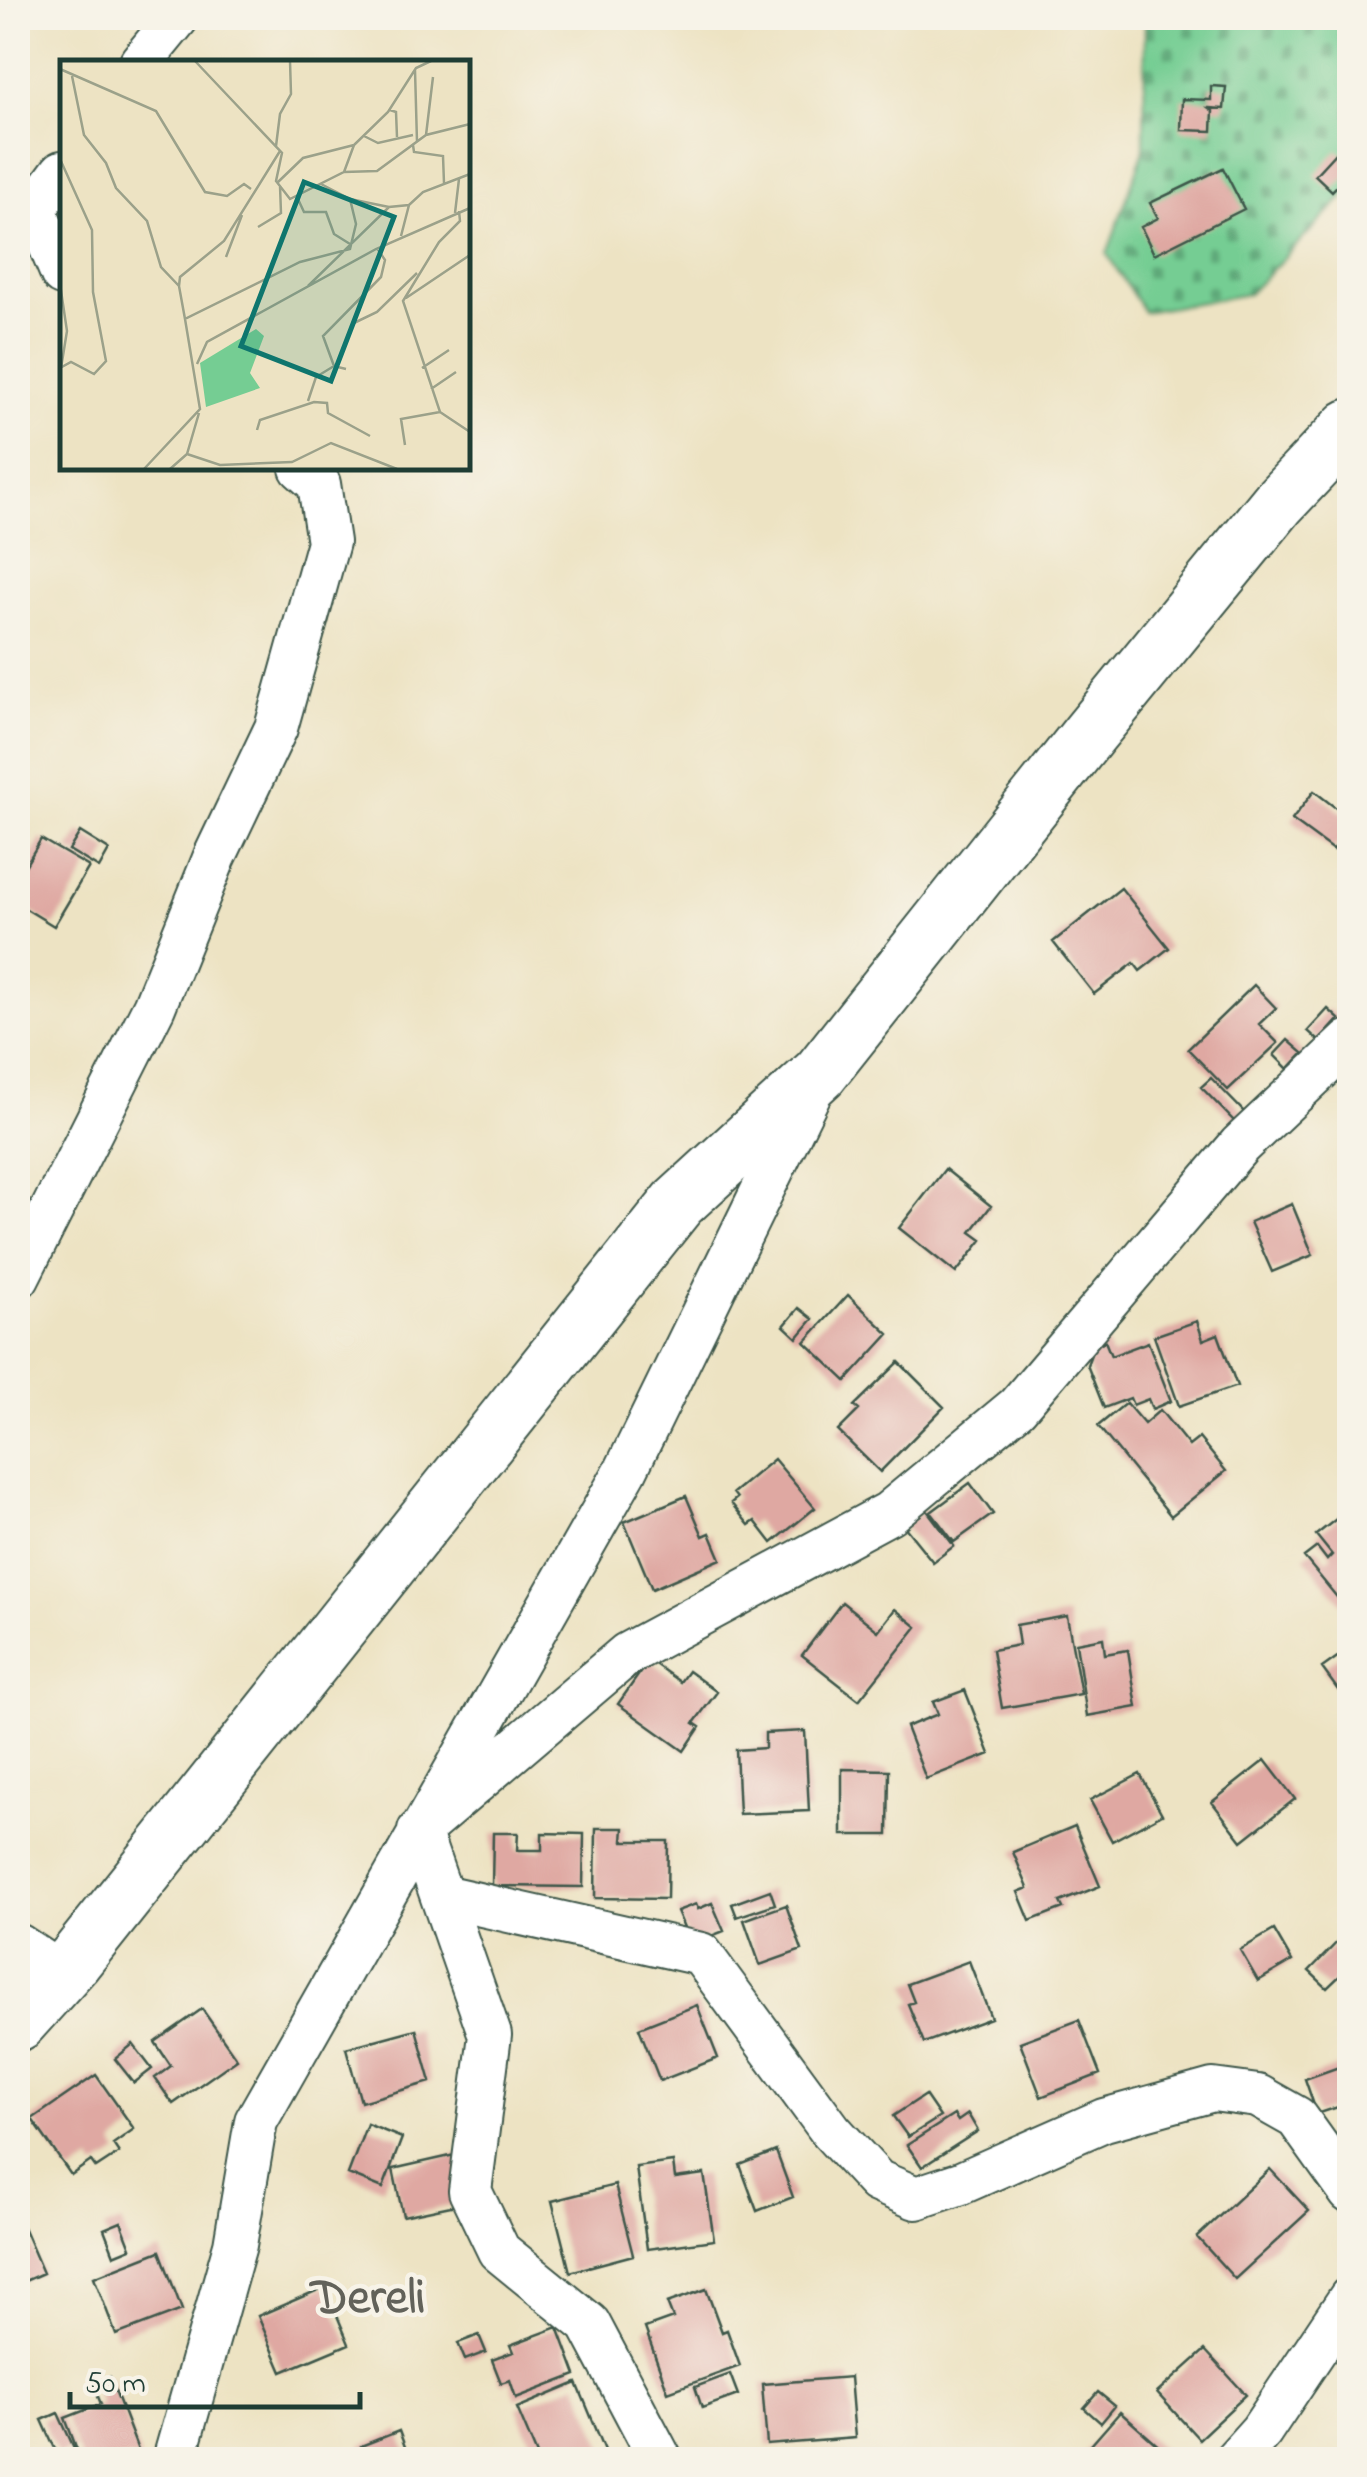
<svg xmlns="http://www.w3.org/2000/svg" width="1367" height="2477" viewBox="0 0 1367 2477" font-family="'Indie Flower',sans-serif">
	<style>
		.cemetery { fill: url(#cemetery-stones); stroke: #4a8564; stroke-width: 2.5 }
		.building { fill: #dfa8a2 }
		.lines { fill: none; stroke-linecap: round; stroke-linejoin: round }
		.minor-casing { stroke: #3e5649; stroke-width: 46 }
		.tertiary-casing { stroke: #3e5649; stroke-width: 59 }
		.minor { stroke: #fff; stroke-width: 42 }
		.tertiary { stroke: #fff; stroke-width: 55 }
		.labels { text-anchor: middle; stroke-width: 9; stroke-linejoin: round; paint-order: stroke }
		.quarter-label { font-size: 50px; font-weight: bold; fill: #62625a; stroke: #f7f3e8 }
		.inset-road { fill: none; stroke: #9ba18a; stroke-width: 2.5 }
		.view { fill: #0f766e; fill-opacity: 0.15; stroke: #0f766e; stroke-width: 5 }
		.inset-edge { fill: none; stroke: #1f3d34; stroke-width: 5 }
	</style>
	<defs>
		<pattern id="cemetery-stones" width="16" height="16" patternUnits="userSpaceOnUse" patternTransform="scale(2.5)"><rect width="16" height="16" fill="#75cd93"/><path d="M2 7V4a2 2 0 0 1 4 0v3zM10 15v-3a2 2 0 0 1 4 0v3z" fill="#5fa879"/></pattern>
	</defs>
	<rect width="100%" height="100%" fill="#f7f3e8"/>
	<filter id="ink" filterUnits="userSpaceOnUse"><feTurbulence type="fractalNoise" baseFrequency=".01" numOctaves="2"/><feDisplacementMap in="SourceGraphic" scale="20" xChannelSelector="R" yChannelSelector="G"/><feConvolveMatrix kernelMatrix="1 2 1 2 8 2 1 2 1" color-interpolation-filters="sRGB"/></filter>
	<filter id="wash" filterUnits="userSpaceOnUse"><feTurbulence type="fractalNoise" baseFrequency=".0048" numOctaves="4" result="noise"/><feDisplacementMap in="SourceGraphic" scale="40" xChannelSelector="R" yChannelSelector="G"/><feGaussianBlur stdDeviation="2.25" result="paint"/><feColorMatrix in="noise" values="0 0 0 0 0 0 0 0 0 0 0 0 0 0 0 0 0 1.4 0 .05"/><feComposite in="paint" operator="in"/></filter>
	<g filter="url(#wash)">
		<rect width="100%" height="100%" fill="#ede3c3"/>
		<path class="cemetery" d="M1145,18H1349V192L1248,294L1144,312L1107,254L1144,150Z"/>
		<g id="blocks">
			<path class="building" d="M1211,86L1226,87L1224,109L1209,108L1213,111L1212,131L1181,130L1182,99L1211,100Z
				M1338,150L1350,161V173L1332,191L1315,175Z
				M1223,168L1244,209L1154,254L1141,227L1158,218L1150,203Z
				M1314,791L1350,819V828L1333,850L1292,820Z
				M80,832L109,850L99,868L69,850Z
				M41,839L89,867L54,926L18,904V878Z
				M1121,888L1169,948L1140,971L1134,963L1094,994L1053,942Z
				M1254,985L1276,1008L1259,1024L1278,1043L1228,1090L1188,1049Z
				M1328,1009L1339,1019L1319,1041L1308,1031Z
				M1288,1040L1303,1053L1288,1069L1274,1055Z
				M1211,1078L1245,1113L1235,1122L1201,1087Z
				M945,1169L991,1206L971,1232L982,1240L956,1273L899,1228Z
				M1292,1204L1313,1255L1272,1272L1250,1222Z
				M848,1295L889,1334L846,1381L805,1342Z
				M799,1308L813,1319L797,1338L784,1326Z
				M1197,1321L1203,1340L1218,1334L1237,1386L1179,1406L1154,1336Z
				M1105,1341L1111,1356L1148,1342L1171,1401L1152,1409L1148,1399L1133,1405L1130,1398L1104,1408L1087,1365L1094,1346Z
				M899,1362L944,1407L880,1472L838,1431L859,1410L854,1406Z
				M1126,1403L1144,1424L1160,1410L1189,1446L1199,1438L1226,1471L1171,1516L1098,1426Z
				M774,1459L815,1508L772,1543L755,1521L749,1525L731,1503L737,1498L733,1493Z
				M970,1483L993,1514L954,1542L931,1512Z
				M686,1496L703,1536L710,1533L721,1559L652,1589L624,1522Z
				M1350,1508V1613L1304,1557L1317,1547L1327,1560L1332,1555L1316,1535Z
				M926,1509L954,1546L933,1562L904,1526Z
				M842,1602L878,1631L895,1609L917,1627L859,1700L802,1655Z
				M1067,1616L1081,1694L1002,1708L992,1650L1019,1645L1016,1625Z
				M1103,1638L1105,1654L1128,1650L1137,1707L1087,1716L1076,1643Z
				M1350,1648V1682L1338,1690L1322,1668Z
				M649,1660L680,1682L688,1671L717,1692L694,1723L700,1727L684,1751L618,1704Z
				M965,1690L990,1754L926,1779L906,1727L938,1714L933,1702Z
				M805,1731L809,1811L739,1814L736,1750L765,1748V1733Z
				M1265,1760L1295,1799L1242,1841L1212,1802Z
				M842,1769L889,1770L888,1835H842Z
				M1140,1774L1162,1814L1112,1841L1090,1800Z
				M1075,1826L1100,1886L1060,1902L1063,1908L1030,1921L1018,1892L1028,1888L1013,1852Z
				M596,1828H624L623,1841H668L667,1899L595,1898Z
				M493,1833H518L517,1850H542V1833L584,1834L583,1887L492,1886Z
				M770,1890L775,1904L737,1917L732,1904Z
				M712,1903L724,1931L691,1944L677,1911L696,1904L698,1909Z
				M786,1905L802,1950L760,1965L744,1920Z
				M1350,1929V1966L1327,1988L1309,1971Z
				M1274,1930L1292,1961L1258,1981L1240,1950Z
				M969,1961L991,2018L924,2043L908,2004L914,2002L907,1984Z
				M697,2005L718,2058L660,2081L639,2028Z
				M202,2009L237,2059L173,2104L155,2078L171,2066L155,2042Z
				M1079,2020L1100,2074L1041,2097L1020,2042Z
				M416,2029L431,2082L361,2102L346,2048Z
				M133,2044L152,2069L134,2083L115,2059Z
				M1350,2063V2103L1317,2114L1305,2079Z
				M96,2075L134,2129L113,2144L119,2153L96,2168L91,2161L71,2175L32,2119Z
				M925,2095L940,2117L908,2137L893,2116Z
				M968,2114L978,2131L922,2167L907,2145L954,2115L958,2121Z
				M367,2124L402,2138L383,2188L348,2174Z
				M776,2151L793,2197L757,2211L740,2165Z
				M459,2154L470,2202L403,2216L393,2169Z
				M673,2162L675,2178L704,2174L714,2240L647,2249L636,2167Z
				M1270,2169L1309,2211L1235,2279L1197,2237Z
				M615,2185L633,2255L570,2272L552,2201Z
				M18,2215L43,2273L18,2284Z
				M121,2222L131,2248L114,2255L104,2229Z
				M160,2251L182,2310L116,2335L94,2277Z
				M325,2287L349,2344L282,2372L258,2316Z
				M706,2289L722,2332L727,2330L740,2366L668,2392L645,2328L673,2318L667,2303Z
				M558,2327L576,2375L516,2398L510,2380L501,2383L492,2360L513,2352L510,2345Z
				M479,2335L486,2352L465,2360L458,2343Z
				M1205,2350L1246,2395L1199,2439L1157,2393Z
				M730,2374L738,2395L702,2408L695,2387Z
				M110,2377L141,2458L81,2460L65,2418L101,2404L93,2384Z
				M850,2377L855,2438L767,2445L762,2384Z
				M577,2383L609,2460H539L517,2408Z
				M1098,2392L1115,2406L1101,2423L1084,2408Z
				M1120,2412L1163,2450L1155,2460H1078Z
				M58,2413L74,2448L58,2455L42,2420Z
				M399,2431L410,2460H366L361,2446Z"/>
		</g>
	</g>
	<g filter="url(#ink)">
		<use href="#blocks" fill-opacity="0" stroke="#3e5649" stroke-width="2.5"/>
		<g class="lines">
			<defs>
				<path id="minor" d="M141,62L177,18
					M32,203L62,274
					M18,205L42,199L62,172
					M18,1277L154,1007L215,856L276,728L328,542L319,484L301,468
					M442,1896L701,1954L831,2131L877,2181L916,2198L961,2183L1104,2120L1213,2090L1258,2096L1297,2118L1350,2192
					M18,1945L62,1974
					M174,2460L235,2245L256,2121L626,1470L811,1091
					M661,2460L589,2324L499,2251L470,2191L490,2035L419,1831L627,1654L889,1513L1017,1407L1240,1145L1350,1041
					M1235,2460L1261,2431L1350,2298"/>
				<path id="tertiary" d="M18,2023L73,1962L678,1203L820,1073L1089,734L1278,503L1350,427"/>
			</defs>
			<use href="#minor" class="minor-casing"/>
			<use href="#tertiary" class="tertiary-casing"/>
			<use href="#minor" class="minor"/>
			<use href="#tertiary" class="tertiary"/>
		</g>
	</g>
	<g class="labels">
		<g class="quarter-label">
			<text x="368" y="2312">Dereli</text>
		</g>
	</g>
	<g transform="translate(60 60)">
		<rect width="410" height="410" fill="#ede3c3"/>
		<path d="M196,269L204,276L190,313L200,328L146,347L140,303Z" fill="#75cd93"/>
		<path class="inset-road" d="M135,1L222,93L216,121L230,139L284,112L317,111L366,75L410,64M0,9L96,51L145,132L167,136L184,124L191,129M355,10L357,82M12,16L24,75L46,103L56,128L87,161L101,207L119,226L125,259M330,50L336,52L337,77M366,75L373,17M304,76L318,83L353,75M353,85L354,92L383,96L384,123M216,86L220,54L231,34L230,1M0,99L32,170L33,232L46,301L34,314L11,302L0,308M284,112L294,85L328,52L356,8L371,1M217,123L243,98L294,85M261,124L290,139L329,147M237,137L244,152H266L274,174L290,184M399,151L400,161L379,182L343,241L380,352L410,372M395,153L399,119M198,167L221,153L220,126M341,176L349,145M166,197L182,155M0,224L7,271L1,308M119,226L120,217L164,181L220,91M248,226L329,147L349,145L363,132L410,114M346,238L410,195M294,263L317,252L357,213M137,304L147,282L316,189L410,148M274,306L263,276L321,217L325,200L317,188M362,308L389,290M371,329L396,312M248,341L256,317L274,306L286,309M197,370L200,360L254,342L267,343L268,353L310,376M345,385L341,359L380,352M127,394L160,405L232,402L271,383L337,409M84,409L140,349L125,259L240,202L290,189L296,164L290,139M110,409L127,394L139,353"/>
		<path class="view" d="M244,122L334,157L271,321L181,286Z"/>
		<rect width="410" height="410" class="inset-edge"/>
	</g>
	<rect width="1367" height="2477" fill="none" stroke="#f7f3e8" stroke-width="60"/>
	<path d="M70 2392v15h290v-15" fill="none" stroke="#1f3d34" stroke-width="5"/>
	<text x="85" y="2392" font-size="30" fill="#1f3d34" stroke="#f7f3e8" stroke-width="8" paint-order="stroke">50 m</text>
</svg>
